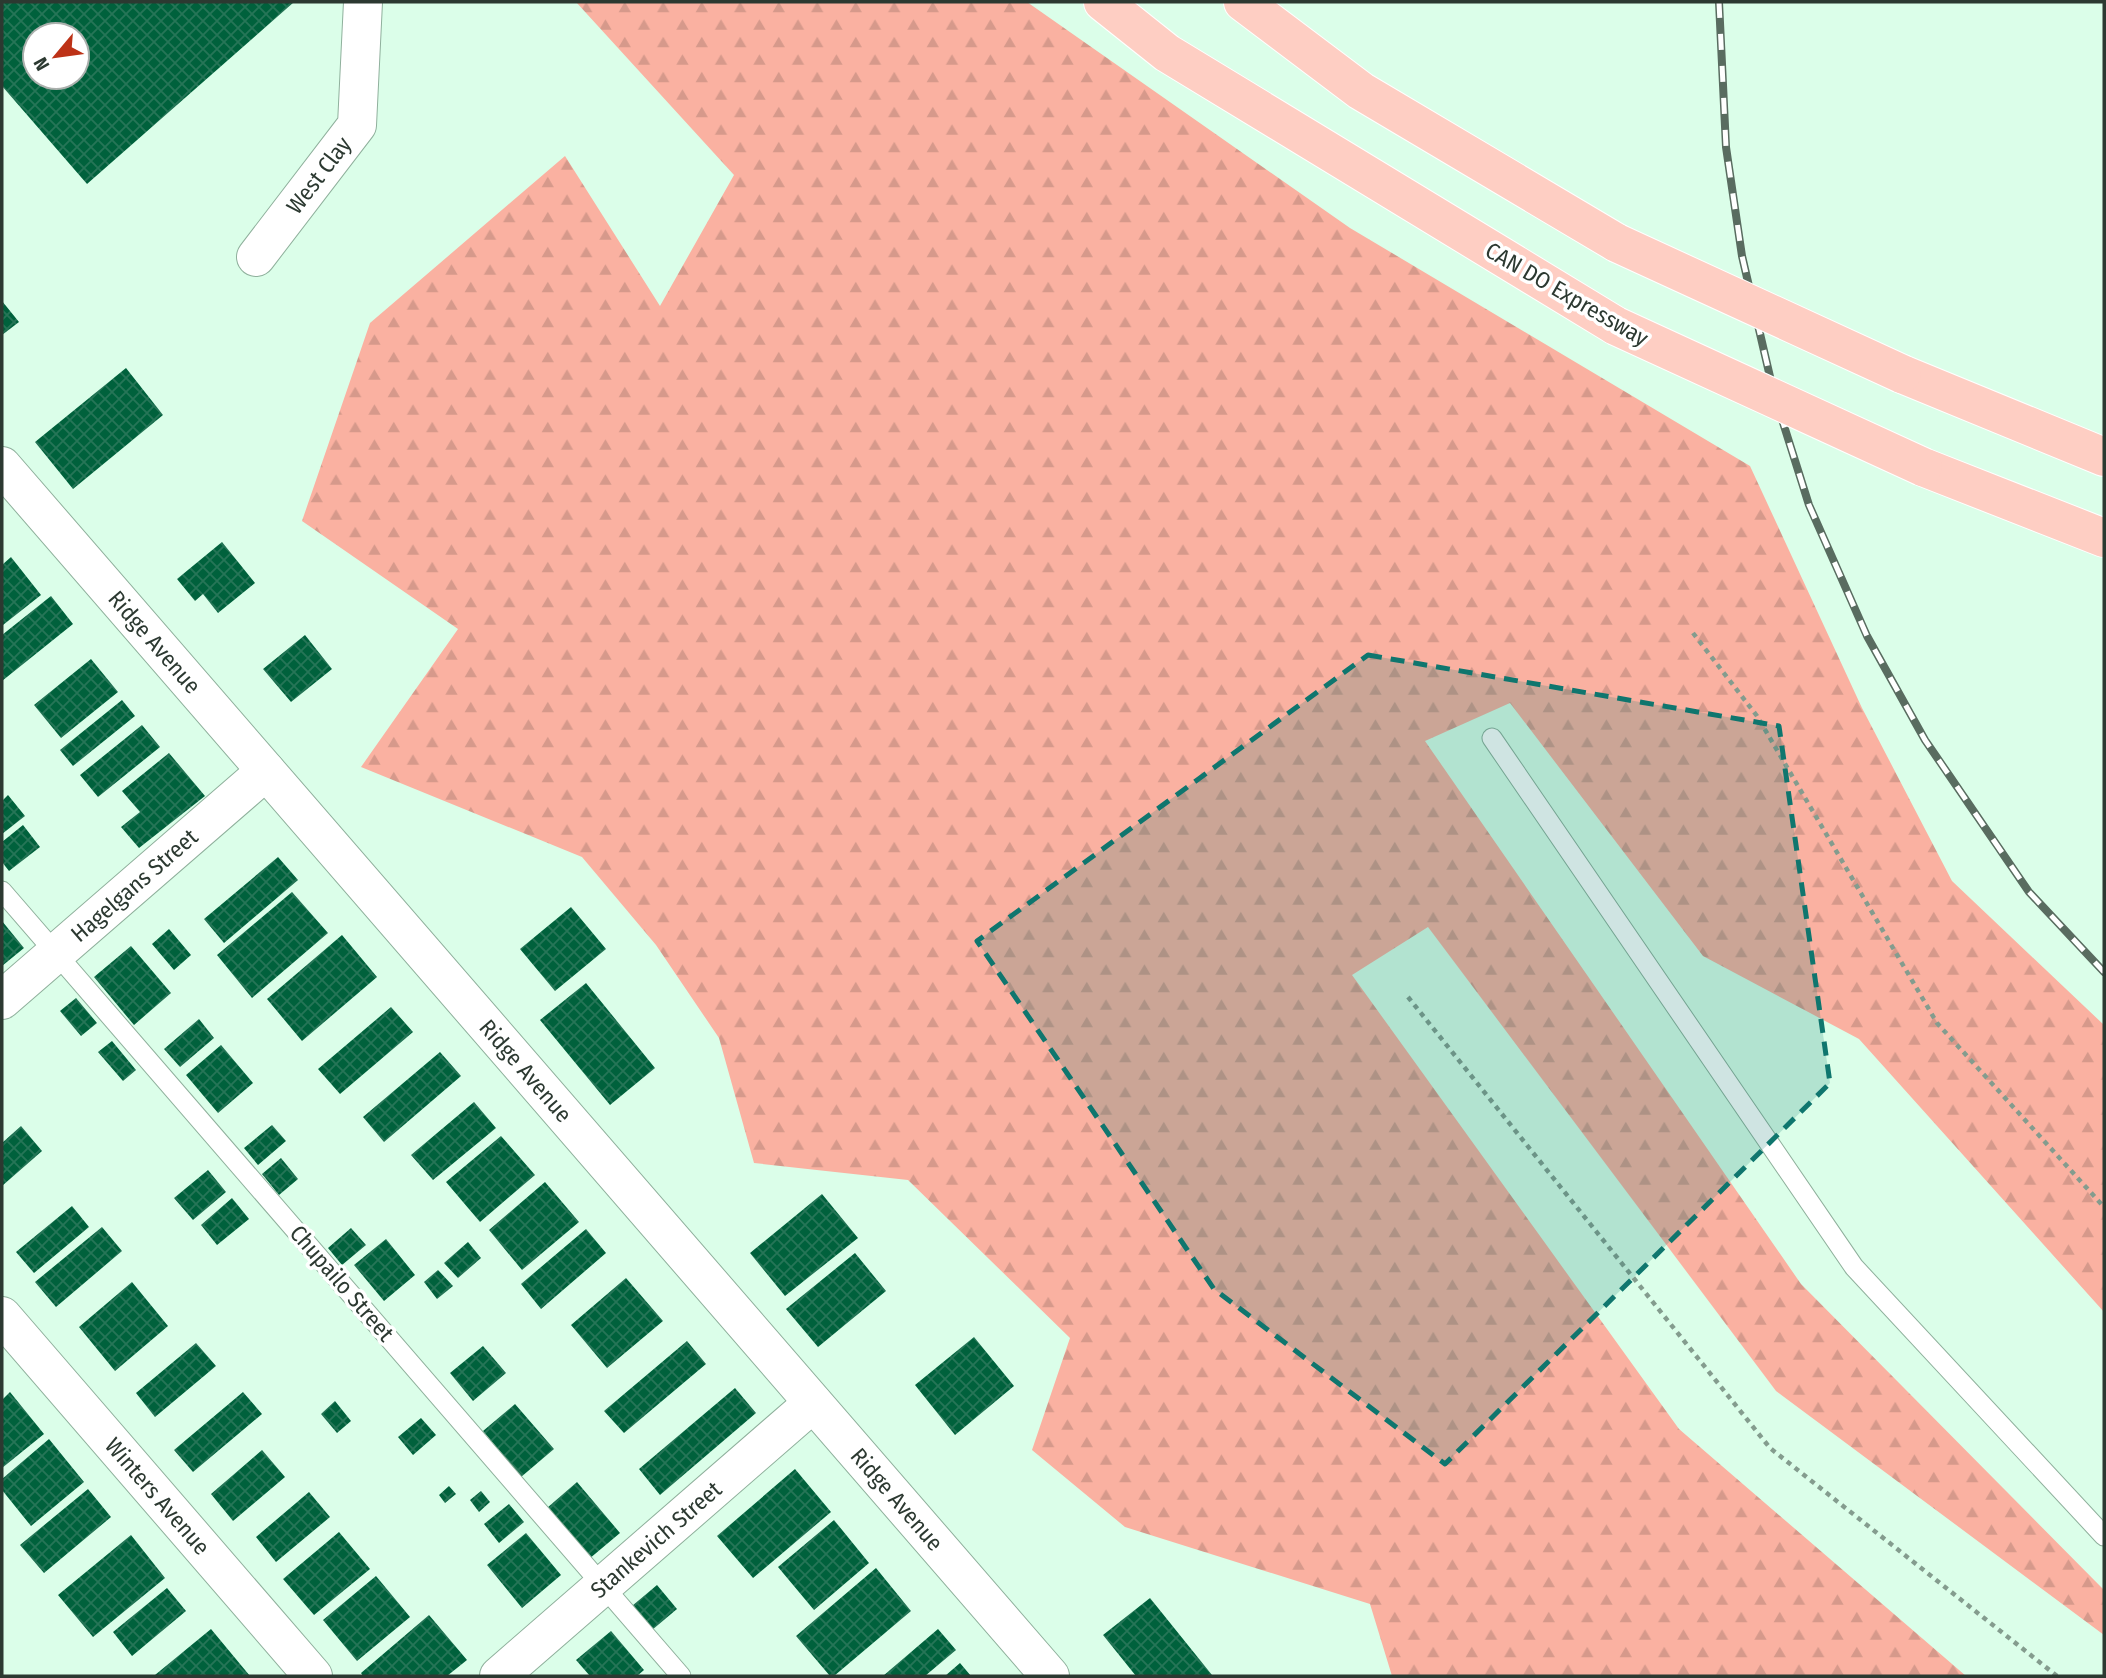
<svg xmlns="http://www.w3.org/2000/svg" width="2106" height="1678" viewBox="0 0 2106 1678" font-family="'Fira Sans Condensed',sans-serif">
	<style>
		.forest { fill: url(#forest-firs) }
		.building { fill: url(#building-cross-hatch); fill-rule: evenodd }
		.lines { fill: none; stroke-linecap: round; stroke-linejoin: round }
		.service-casing { stroke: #8fb09c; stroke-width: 21 }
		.minor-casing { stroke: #8fb09c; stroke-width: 40 }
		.primary-casing { stroke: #fff; stroke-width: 40 }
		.path { stroke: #849c8e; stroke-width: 4.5; stroke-dasharray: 5 5; stroke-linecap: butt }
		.service { stroke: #fff; stroke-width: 19 }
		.minor { stroke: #fff; stroke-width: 38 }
		.primary { stroke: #fecec3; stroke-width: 38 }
		.rail-casing { stroke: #596c60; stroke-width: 8 }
		.rail { stroke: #fff; stroke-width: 5; stroke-dasharray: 16; stroke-linecap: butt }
		.primary-bridge-casing { stroke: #fff; stroke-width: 40; stroke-linecap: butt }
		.primary-bridge { stroke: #fecec3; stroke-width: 38 }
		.marked { fill: #0f766e; fill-opacity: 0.2; stroke: #0f766e; stroke-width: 5; stroke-dasharray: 14 9; stroke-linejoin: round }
		.labels { text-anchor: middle; stroke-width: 7; stroke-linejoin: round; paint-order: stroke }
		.street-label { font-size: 23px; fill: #2c3931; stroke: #fff }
	</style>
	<defs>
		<pattern id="forest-firs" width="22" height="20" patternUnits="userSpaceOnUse" patternTransform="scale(1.75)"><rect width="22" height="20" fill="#fab1a1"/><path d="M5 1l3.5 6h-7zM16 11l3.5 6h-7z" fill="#d6998b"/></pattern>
		<pattern id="building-cross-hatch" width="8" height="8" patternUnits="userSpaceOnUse" patternTransform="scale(1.75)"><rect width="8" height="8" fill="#00613c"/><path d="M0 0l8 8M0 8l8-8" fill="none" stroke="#267557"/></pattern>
	</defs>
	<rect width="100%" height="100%" fill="#dbfee9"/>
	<path class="forest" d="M576,2H1027L1350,228L1750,466L1862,708L1952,881L2104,1025V1312L1859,1039L1703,956L1510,703L1425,741L1801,1284L2104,1590V1635L1776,1391L1428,927L1352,975L1679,1429L1966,1676H1392L1370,1604L1125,1527L1032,1450L1070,1338L908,1180L754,1163L719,1038L656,945L582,857L361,767L458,629L302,521L370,323L565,156L660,306L734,175Z"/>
	<path class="building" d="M2,2H294L87,184L2,86ZM35,35H77V77H35Z
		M2,301L19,322L2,335Z
		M126,368L163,415L73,489L35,442Z
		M222,542L255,583L218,613L203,594L195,601L177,579Z
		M11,557L41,595L3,625L2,565Z
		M51,596L73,624L2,681V635Z
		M305,635L332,669L291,702L263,669Z
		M91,659L118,692L61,738L34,705Z
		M122,700L135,716L73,766L60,750Z
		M142,725L160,747L98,797L80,775Z
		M169,753L205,796L139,848L121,827L140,812L122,791Z
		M8,795L25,816L2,834V801Z
		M23,825L40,847L9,871L2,862V842Z
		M278,857L298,880L224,943L204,919Z
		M292,892L328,933L252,998L217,955Z
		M571,907L606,949L555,991L520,949Z
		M2,921L24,948L2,966Z
		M169,929L191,955L174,970L152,944Z
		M342,935L377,977L302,1041L267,999Z
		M131,946L171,993L134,1025L94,977Z
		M586,983L655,1068L610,1105L540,1020Z
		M76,998L97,1023L81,1036L60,1011Z
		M391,1007L413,1032L340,1094L318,1069Z
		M199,1019L214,1038L180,1067L164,1049Z
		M112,1041L136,1070L123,1081L98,1052Z
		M221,1045L253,1083L218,1113L186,1075Z
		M440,1052L461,1076L384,1142L363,1117Z
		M474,1102L496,1128L433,1180L411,1155Z
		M272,1125L286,1141L258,1165L244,1148Z
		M21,1126L42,1151L2,1186V1143Z
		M501,1136L535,1175L480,1222L446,1182Z
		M281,1158L298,1179L279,1195L262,1174Z
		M208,1170L226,1192L193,1220L174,1198Z
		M545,1182L579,1222L522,1270L489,1230Z
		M822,1194L858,1238L785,1296L750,1253Z
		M232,1198L249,1219L217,1245L201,1225Z
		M72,1206L89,1227L34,1273L16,1252Z
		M102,1227L122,1251L56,1307L35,1282Z
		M351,1228L366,1245L342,1265L328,1248Z
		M586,1229L606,1253L541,1309L521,1284Z
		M386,1239L415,1275L384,1301L354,1265Z
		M468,1242L481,1258L458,1278L444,1263Z
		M855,1253L886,1291L818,1347L786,1309Z
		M438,1270L453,1286L437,1299L424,1282Z
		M626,1278L663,1321L607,1368L571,1325Z
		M132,1282L168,1326L115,1371L79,1327Z
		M974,1337L1014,1386L955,1435L915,1385Z
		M687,1341L706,1364L624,1433L604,1411Z
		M196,1343L216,1366L155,1417L136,1393Z
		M483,1346L506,1373L473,1401L450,1373Z
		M735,1388L756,1413L660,1495L639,1469Z
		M10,1392L44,1434L2,1468V1400Z
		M243,1392L262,1414L193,1472L174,1450Z
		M335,1401L351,1421L337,1433L321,1414Z
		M515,1404L554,1449L521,1477L483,1431Z
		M421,1418L436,1435L413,1455L398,1437Z
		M49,1439L84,1482L31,1526L2,1490V1479Z
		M262,1450L285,1477L233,1521L211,1494Z
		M795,1469L831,1512L753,1578L717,1536Z
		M577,1482L620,1533L589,1559L547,1508Z
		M449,1486L456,1494L445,1503L439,1495Z
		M88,1489L111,1517L44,1573L20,1545Z
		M481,1491L490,1502L479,1512L470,1500Z
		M309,1492L330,1517L276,1562L256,1537Z
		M509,1504L524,1522L499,1543L484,1524Z
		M834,1520L869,1563L814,1610L778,1567Z
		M339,1532L370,1569L314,1615L283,1579Z
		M526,1533L561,1575L522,1608L487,1565Z
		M131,1535L165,1578L93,1637L58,1595Z
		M876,1568L911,1611L834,1676H830L796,1636Z
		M376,1576L410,1617L357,1661L323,1620Z
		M657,1585L677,1609L652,1630L632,1606Z
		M167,1588L186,1611L132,1656L113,1632Z
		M1150,1598L1212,1675L1211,1676H1136L1103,1635Z
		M429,1615L467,1660L447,1676H363L361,1673Z
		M211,1629L250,1676H156L155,1675Z
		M938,1629L956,1650L925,1676H883Z
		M611,1631L644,1670L637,1676H590L576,1660Z
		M960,1663L971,1676H945Z"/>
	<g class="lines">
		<defs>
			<path id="service" d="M1492,738L1854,1267L2104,1536
				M2,891L681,1676"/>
			<g id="minor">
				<path id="s1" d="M256,257L357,125L363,2"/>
				<path id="s2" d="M2,466L1050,1676"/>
				<path id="s3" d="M2,1000L266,771"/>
				<path id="s4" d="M2,1316L313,1676"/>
				<path id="s5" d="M499,1676L813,1403"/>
			</g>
			<path id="primary" d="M1103,2L1167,53L1616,326
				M1243,2L1361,91L1617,243
				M1902,374L2104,457
				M1923,467L2104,538"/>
		</defs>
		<use href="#service" class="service-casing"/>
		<use href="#minor" class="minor-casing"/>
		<use href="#primary" class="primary-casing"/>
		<path class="path" d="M1693,633L1757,716L1937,1023L2104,1207
			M1408,997L1770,1448L2057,1676"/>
		<use href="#service" class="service"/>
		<use href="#minor" class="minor"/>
		<use href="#primary" class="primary"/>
		<defs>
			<path id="rail" d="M1719,2L1726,147L1742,256L1774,394L1809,505L1867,636L1925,740L2029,892L2104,972"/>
		</defs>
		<use href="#rail" class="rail-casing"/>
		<use href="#rail" class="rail"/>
		<defs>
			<path id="primary-bridge" d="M1617,243L1902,374
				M1616,326L1923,467"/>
		</defs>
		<use href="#primary-bridge" class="primary-bridge-casing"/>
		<use href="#primary-bridge" class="primary-bridge"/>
	</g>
	<path class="marked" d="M1368,655L1779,726L1830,1083L1445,1464L1214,1289L977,941Z"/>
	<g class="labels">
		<g class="street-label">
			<text dy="8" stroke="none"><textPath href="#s1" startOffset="103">West Clay</textPath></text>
			<text transform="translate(1567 294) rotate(30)" y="8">CAN DO Expressway</text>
			<text dy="8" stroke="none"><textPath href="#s2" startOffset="233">Ridge Avenue</textPath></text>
			<text dy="8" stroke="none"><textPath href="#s3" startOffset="175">Hagelgans Street</textPath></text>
			<text dy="8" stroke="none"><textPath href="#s2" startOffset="800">Ridge Avenue</textPath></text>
			<text transform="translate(342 1283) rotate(49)" y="8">Chupailo Street</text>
			<text dy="8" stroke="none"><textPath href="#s4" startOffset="238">Winters Avenue</textPath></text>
			<text dy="8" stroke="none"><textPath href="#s2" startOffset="1367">Ridge Avenue</textPath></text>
			<text dy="8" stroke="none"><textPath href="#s5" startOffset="208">Stankevich Street</textPath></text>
		</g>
	</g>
	<rect width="2106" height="1678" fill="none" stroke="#2c3931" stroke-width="7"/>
	<g transform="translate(56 56) rotate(241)"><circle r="33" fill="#ffffff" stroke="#abb0ad" stroke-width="2"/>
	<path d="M0-5L12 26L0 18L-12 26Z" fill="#bd3217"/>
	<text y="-10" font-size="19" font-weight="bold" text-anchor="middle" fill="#2c3931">N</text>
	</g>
</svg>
